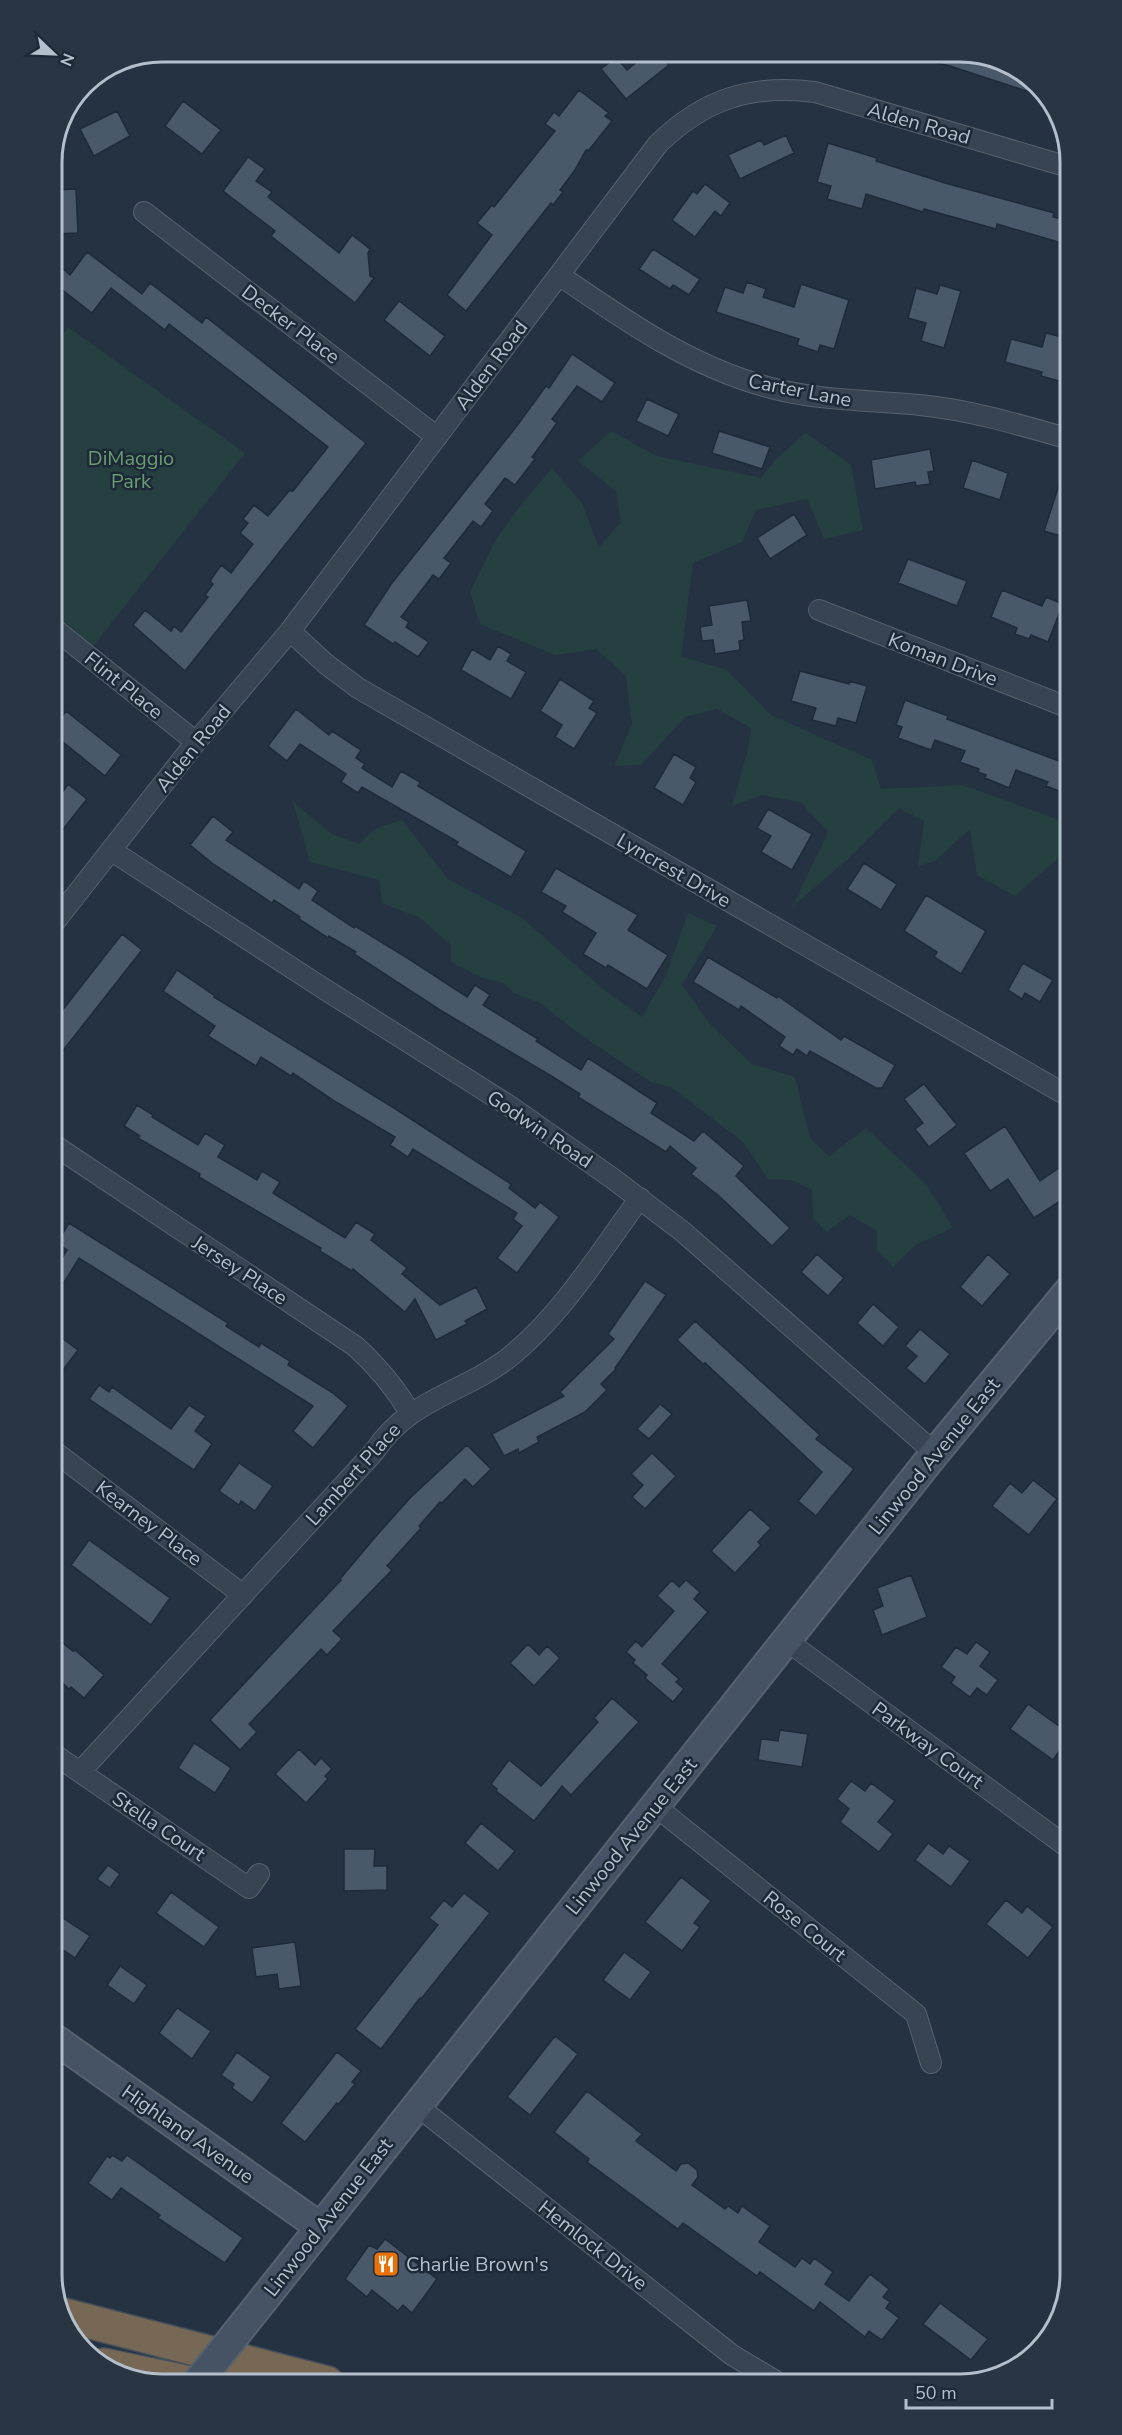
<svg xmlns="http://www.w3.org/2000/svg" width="1122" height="2435" viewBox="0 0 1122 2435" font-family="'Nunito Sans',sans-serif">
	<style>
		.green { fill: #264042 }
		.building { fill: #49596a; stroke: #1f2b38; stroke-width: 1.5 }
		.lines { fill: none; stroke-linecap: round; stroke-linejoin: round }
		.minor-casing { stroke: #56626e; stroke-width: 22 }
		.secondary-casing { stroke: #56626e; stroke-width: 32 }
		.motorway-casing { stroke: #434f5b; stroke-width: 36 }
		.minor { stroke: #384451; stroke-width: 20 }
		.secondary { stroke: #465364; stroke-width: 28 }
		.motorway { stroke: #776755; stroke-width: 33 }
		.secondary-bridge-casing { stroke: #56626e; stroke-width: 32; stroke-linecap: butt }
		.secondary-bridge { stroke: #465364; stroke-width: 28 }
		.labels { text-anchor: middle; stroke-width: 5; stroke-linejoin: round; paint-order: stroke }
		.street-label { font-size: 20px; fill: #b4bfcb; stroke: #1d2936 }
		.park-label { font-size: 20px; fill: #6a9d73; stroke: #1d2936 }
		.poi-label { font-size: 20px; fill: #b4bfcb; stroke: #1d2936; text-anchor: start }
		.rim { fill: none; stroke: #b4bfcb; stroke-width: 3 }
	</style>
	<rect width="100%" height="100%" fill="#243241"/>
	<path class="green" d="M68,327L245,453L87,654L52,627V352Z
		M611,431L657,456L761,478L776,459L806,433L851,465L863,530L824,539L807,499L756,510L742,542L693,563L681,657L726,669L771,715L872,760L881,789L963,785L1067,823V859L1062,855L1015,896L977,875L970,829L935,861L918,866L924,821L899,808L847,860L792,907L828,832L800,802L762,795L732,806L748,749L751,728L717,709L685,717L641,765L614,766L632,724L626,676L596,649L555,655L480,624L470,592L494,543L517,510L552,468L582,503L599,548L621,522L616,491L578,461Z
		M293,802L332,834L359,844L375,829L402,820L448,879L522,918L603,989L642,1017L666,975L688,913L717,926L682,985L710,1024L752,1064L795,1077L810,1138L829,1156L866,1128L927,1185L953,1228L917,1244L893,1267L877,1250V1231L850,1215L826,1232L813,1218L812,1190L792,1180L768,1179L743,1142L671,1087L651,1082L574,1030L540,1003L514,993L503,983L480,977L451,962V945L420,918L382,903L379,880L310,862Z"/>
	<path class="building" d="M650,51H657L669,65L626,99L601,69L616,57L627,70Z
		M908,51H968L1028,74L1045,97L950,66L907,56Z
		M579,90L609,113L605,116L612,121L589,150H586L575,170L560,190L563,192L553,205L551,203L466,311L447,295L492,235L477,223L492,205L494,207L555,131L545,124L554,112L559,116Z
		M183,101L221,130L202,154L165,126Z
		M117,111L130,136L94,156L80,129Z
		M786,135L794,153L740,179L728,155L761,140L764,145Z
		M828,143L877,158L876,161L945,183L1054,213L1053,217L1065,220V244L997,224L996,229L924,209L923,212L866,194L862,209L827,199L831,186L817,182Z
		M248,157L265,169L256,181L272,192L268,197L339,253L352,235L370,249L368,253L370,276L374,278L355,303L271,236L275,231L223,191Z
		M705,184L730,203L721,216L715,211L695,237L672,220L693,191L697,194Z
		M76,189L78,233L51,234V190Z
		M653,249L700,279L689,295L673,285L670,289L639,269Z
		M87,252L142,294L150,283L202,323L206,317L366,443L185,671L133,625L145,610L171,631L174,626L181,632L208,597L205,595L213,584L210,581L221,565L231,573L253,544L240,533L248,523L243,519L254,505L268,516L289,491H293L328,447L169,324L165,330L111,288L92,313L52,282L61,267L70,275Z
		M747,282L766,289L763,297L794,307L801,284L849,300L834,349L820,345L818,352L797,345L799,339L716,312L725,287L743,293Z
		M940,285L961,291L944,348L921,341L926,323L908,318L916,288L937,294Z
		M399,301L445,336L430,356L384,320Z
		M1046,333L1066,338V356L1059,381L1041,376L1042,372L1005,362L1011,339L1042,347Z
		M572,354L615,383L602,402L577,386L552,419L557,423L532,457L535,459L515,485L505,478L485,504L493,511L481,527L473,521L444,558L451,563L439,579L433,575L401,617L409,622L406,627L429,642L418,657L395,642L393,644L364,625L392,583L516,427L546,386L549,388Z
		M647,399L679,414L668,436L636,421Z
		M719,431L770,447L762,469L712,453Z
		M930,449L934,471L928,472L930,484L916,486L915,482L875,489L871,460Z
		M972,460L1008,473L1000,500L963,488Z
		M1063,473H1066V520L1061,536L1044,531Z
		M794,514L807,535L770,559L757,538Z
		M908,559L967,581L957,606L898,583Z
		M1002,590L1042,606L1046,597L1063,604L1048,642L1031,635L1029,639L1015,634L1017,628L991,617Z
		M747,600L751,621L742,622L744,640L739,641L740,650L715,654L713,640L702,641L700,627L712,625L709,606Z
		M498,646L511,654L507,661L526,672L511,699L461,670L472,649L490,660Z
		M800,671L849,684V681L867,686L856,723L838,718L836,726L812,720L816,708L791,701Z
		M560,679L594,701L589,708L597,713L574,749L555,737L562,725L540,711Z
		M905,700L948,716L947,719L1067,764V794L1046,786L1048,782L1016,770L1009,788L985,778L986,775L978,772L979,769L960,762L965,751L935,740L931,750L898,738L902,727L896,725Z
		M296,709L329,735L332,731L361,750L356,758L365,764L362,768L392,787L401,771L420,782L418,786L526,851L511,877L456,845L458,842L362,787L358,793L341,782L346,774L300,744L287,761L268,746Z
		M66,711L121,755L105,776L53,734V728Z
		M674,754L696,767L690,778L696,782L683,805L654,788Z
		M68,784L87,799L53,842V790L60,796Z
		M768,809L812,834L792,870L761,852L771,836L757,828Z
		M213,816L233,832L226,840L299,889L304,881L318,891L312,900L354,928L355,926L409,959L467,997L475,985L490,995L483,1005L538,1039L536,1041L581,1070L588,1058L628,1084L657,1103L651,1113L694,1141L703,1131L744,1166L736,1176L790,1228L772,1246L719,1196L691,1174L696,1168L670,1146L666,1152L578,1097L580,1094L553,1077L440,1010L354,954L356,952L329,936L328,938L299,919L300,917L274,900L272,903L212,863L190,845Z
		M864,863L897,884L881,910L847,889Z
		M556,868L638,915L628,930L668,955L647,989L608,965L606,968L583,954L596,933L562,912L566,906L541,892Z
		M926,895L986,931L961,974L934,957L937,952L904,931Z
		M122,934L142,950L54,1062V1021Z
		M708,957L777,998L778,996L841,1040L844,1036L895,1065L882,1088H876L810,1051L807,1056L797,1049L793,1055L779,1046L785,1037L741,1006L739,1010L693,982Z
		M1023,963L1053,980L1040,1002L1025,993L1022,999L1008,990Z
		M177,970L215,996L214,997L394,1108L511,1184L509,1188L535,1208L540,1202L559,1217L517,1273L497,1258L522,1226L513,1219L517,1213L413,1149L408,1157L390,1145L395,1137L336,1102L293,1073L291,1076L261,1057L256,1066L208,1036L215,1026L163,991Z
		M924,1084L957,1125L929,1147L915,1129L923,1123L904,1099Z
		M137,1105L153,1115L152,1117L198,1145L205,1133L225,1145L218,1157L257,1180L262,1171L280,1182L273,1193L345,1238L356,1222L375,1234L371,1240L407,1268L402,1274L440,1305L476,1287L487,1309L465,1321L467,1324L436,1340L415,1299L405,1312L353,1269L352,1271L320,1251L321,1248L231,1196L199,1177L200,1174L138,1138L140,1136L124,1126Z
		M1005,1126L1040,1181L1059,1168L1068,1181V1196L1034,1218L1008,1179L990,1191L964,1153Z
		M69,1223L228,1323L226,1326L259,1347L261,1343L290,1361L288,1365L333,1393L348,1406L313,1448L293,1431L313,1406L106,1275L79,1258L60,1289L54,1286V1271L67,1250L57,1243Z
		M817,1254L844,1278L828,1296L801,1272Z
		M988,1254L1010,1274L982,1306L960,1287Z
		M645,1281L666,1295L615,1368L616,1369L601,1384L607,1390L585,1412L537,1437L539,1442L519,1453L518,1449L504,1456L492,1434L564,1396L560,1392L614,1339L608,1334Z
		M873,1304L899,1327L883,1346L857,1323Z
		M695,1321L820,1435L816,1439L854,1469L816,1516L798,1501L822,1472L705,1363L703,1364L677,1340Z
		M920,1329L950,1354L925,1384L906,1368L917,1356L905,1346Z
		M54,1332L78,1350L54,1382Z
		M99,1385L109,1392L112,1387L171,1429L189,1405L206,1416L195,1431L212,1444L194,1470L89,1399Z
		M660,1404L672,1414L649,1439L637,1429Z
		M467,1445L491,1469L473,1487L465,1479L442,1503L440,1502L419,1526L421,1528L387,1566L392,1570L333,1631L342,1639L327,1655L321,1649L249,1724L257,1732L240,1750L210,1720L341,1580L340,1579L377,1535L411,1497Z
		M652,1453L676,1476L645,1509L632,1497L643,1485L631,1474Z
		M239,1463L273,1486L255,1511L241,1501L239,1505L219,1491Z
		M1033,1480L1057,1499L1029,1535L992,1506L1010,1483L1022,1493Z
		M750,1509L771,1528L758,1542L761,1545L735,1573L711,1551Z
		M89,1540L170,1598L151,1625L71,1565Z
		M911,1575L927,1617L882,1635L873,1610L883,1606L877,1588Z
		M672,1580L679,1587L686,1580L700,1592L694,1599L708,1612L662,1664L679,1679L676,1682L684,1689L673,1702L645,1678L647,1675L633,1663L635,1660L626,1652L636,1641L642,1647L674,1611L657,1596Z
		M55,1637L73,1651L75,1650L104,1675L84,1698L71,1687L69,1689L55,1676Z
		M976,1642L990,1652L980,1666L998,1680L987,1695L977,1688L970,1697L951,1683L955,1677L941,1667L956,1647L967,1654Z
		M528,1644L539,1655L547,1646L560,1658L534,1686L510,1663Z
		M612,1698L639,1722L571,1795L562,1786L534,1821L496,1791L497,1789L491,1784L509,1760L541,1786L598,1722L594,1718Z
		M1028,1704L1070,1734V1757L1060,1750L1053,1760L1010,1729Z
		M780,1730L808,1734L802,1767L758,1760L761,1739L778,1741Z
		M194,1743L231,1768L215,1793L178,1768Z
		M299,1749L315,1765L321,1758L332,1769L325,1776L328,1779L306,1803L275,1774Z
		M851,1781L865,1791L871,1783L895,1801L878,1822L893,1834L879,1852L840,1822L849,1809L837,1799Z
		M481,1823L515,1851L498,1871L465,1843Z
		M928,1843L943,1854L949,1846L970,1861L951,1887L915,1860Z
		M344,1849H375L374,1866H387V1890L344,1891Z
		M108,1865L120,1874L110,1888L97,1879Z
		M681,1877L711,1901L694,1923L700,1927L682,1951L645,1922Z
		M171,1892L219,1927L204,1947L156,1913Z
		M464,1893L490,1913L421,1999L420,1998L381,2049L355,2029L438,1925L429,1918L444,1900L452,1907Z
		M1006,1900L1022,1913L1027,1906L1053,1927L1028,1958L986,1924Z
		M63,1918L90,1936L75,1958L56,1945V1928Z
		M295,1942L301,1986L279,1989L277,1974L256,1977L252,1948Z
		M624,1952L651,1972L630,2000L603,1980Z
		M120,1966L147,1985L134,2004L107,1985Z
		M177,2008L211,2031L192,2059L159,2033Z
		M555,2036L578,2054L530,2115L507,2097Z
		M237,2052L271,2077L252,2103L232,2088L234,2084L221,2075Z
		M337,2052L361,2071L352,2082L355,2084L339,2104L337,2103L305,2142L281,2123Z
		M587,2091L642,2134L636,2141L676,2171L681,2164L688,2163L697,2170L698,2177L692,2185L725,2209L728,2206L738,2213L742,2206L770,2226L759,2242L795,2267L802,2258L810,2264L814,2258L833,2272L825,2284L849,2301L870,2274L889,2289L883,2297L890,2302L886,2308L899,2318L882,2340L869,2331L865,2337L820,2302L814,2311L760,2272L757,2276L683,2223L678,2229L587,2162L589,2159L554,2132Z
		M112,2155L122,2161L127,2155L243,2238L225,2263L158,2218L160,2215L121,2188L112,2200L88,2183L107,2156L110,2158Z
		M385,2239L437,2279L412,2313L403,2305L398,2311L372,2290L367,2297L345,2279L369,2245L377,2249Z
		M940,2303L988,2339L971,2360L923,2324Z"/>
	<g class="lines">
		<defs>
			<path id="minor" d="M144,212L437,437
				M559,275C626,321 691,367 771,388C821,401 869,400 920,405C970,410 1017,424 1066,438
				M819,610L1067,707
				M52,627L196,742
				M290,631L326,664L358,688L1068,1096
				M112,851L318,985L511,1107L612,1178L682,1231L935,1453
				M53,924L196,742L290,631L658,144C704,99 751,84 815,92L1065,166
				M54,1145L355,1346C377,1366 395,1387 410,1413
				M55,1452L243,1595
				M787,1641L1070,1849
				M55,1755L249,1888L259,1874
				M80,1772L374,1452C410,1397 466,1393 512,1355C564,1312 600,1252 640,1198
				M655,1806L916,2014L931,2063
				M416,2105L732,2355L774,2380"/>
			<path id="secondary" d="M56,2040L320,2227
				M263,2300L935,1453L1068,1292"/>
			<path id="motorway" d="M60,2314L327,2383
				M104,2365L190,2383"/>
		</defs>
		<use href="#minor" class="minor-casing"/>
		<use href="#secondary" class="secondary-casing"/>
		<use href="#motorway" class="motorway-casing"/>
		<use href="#minor" class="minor"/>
		<use href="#secondary" class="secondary"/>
		<use href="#motorway" class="motorway"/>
		<defs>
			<path id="secondary-bridge" d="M197,2383L263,2300"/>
		</defs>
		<use href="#secondary-bridge" class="secondary-bridge-casing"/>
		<use href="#secondary-bridge" class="secondary-bridge"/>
	</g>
	<defs>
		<symbol id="restaurant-square" viewBox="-11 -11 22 22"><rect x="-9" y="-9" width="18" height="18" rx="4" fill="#e8710a" stroke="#1d2936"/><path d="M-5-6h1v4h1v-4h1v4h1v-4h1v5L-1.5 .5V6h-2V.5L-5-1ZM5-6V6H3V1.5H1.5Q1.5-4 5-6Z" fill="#fff"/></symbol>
	</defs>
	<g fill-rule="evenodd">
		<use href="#restaurant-square" x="371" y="2249" width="30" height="30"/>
	</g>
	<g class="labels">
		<g class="street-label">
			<text transform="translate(919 123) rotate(16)" y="7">Alden Road</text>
			<text transform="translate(291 324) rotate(37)" y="7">Decker Place</text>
			<text transform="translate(491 365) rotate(-53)" y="7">Alden Road</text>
			<text transform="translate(800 390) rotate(11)" y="7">Carter Lane</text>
			<text transform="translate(943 659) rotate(21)" y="7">Koman Drive</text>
			<text transform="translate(124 685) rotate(39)" y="7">Flint Place</text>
			<text transform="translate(193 748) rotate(-51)" y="7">Alden Road</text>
			<text transform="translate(674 870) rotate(30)" y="7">Lyncrest Drive</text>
			<text transform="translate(540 1129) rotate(34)" y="7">Godwin Road</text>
			<text transform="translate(240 1270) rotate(33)" y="7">Jersey Place</text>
			<text transform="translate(934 1456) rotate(-51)" y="7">Linwood Avenue East</text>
			<text transform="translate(353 1474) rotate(-48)" y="7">Lambert Place</text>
			<text transform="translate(149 1523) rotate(37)" y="7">Kearney Place</text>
			<text transform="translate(928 1745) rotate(36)" y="7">Parkway Court</text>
			<text transform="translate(159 1826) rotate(34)" y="7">Stella Court</text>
			<text transform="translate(631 1836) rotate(-51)" y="7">Linwood Avenue East</text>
			<text transform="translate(805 1926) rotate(39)" y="7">Rose Court</text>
			<text transform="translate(188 2134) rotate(35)" y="7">Highland Avenue</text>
			<text transform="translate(328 2217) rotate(-52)" y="7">Linwood Avenue East</text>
			<text transform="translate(593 2245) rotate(38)" y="7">Hemlock Drive</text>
		</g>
		<g class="park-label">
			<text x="131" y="465">DiMaggio<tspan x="131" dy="23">Park</tspan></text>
		</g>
		<g class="poi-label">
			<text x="406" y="2271">Charlie Brown's</text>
		</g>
	</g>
	<path d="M0 0H1122V2435H0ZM162 62H960A100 100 0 0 1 1060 162V2274A100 100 0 0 1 960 2374H162A100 100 0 0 1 62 2274V162A100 100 0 0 1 162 62Z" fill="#293542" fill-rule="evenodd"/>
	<path class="rim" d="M162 62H960A100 100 0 0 1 1060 162V2274A100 100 0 0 1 960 2374H162A100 100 0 0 1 62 2274V162A100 100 0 0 1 162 62Z"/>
	<g transform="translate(54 54) rotate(113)" stroke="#1d2936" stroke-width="4.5" paint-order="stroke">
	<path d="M0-4.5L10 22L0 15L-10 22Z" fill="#b4bfcb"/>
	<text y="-9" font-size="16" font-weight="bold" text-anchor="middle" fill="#b4bfcb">N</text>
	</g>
	<path d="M906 2399v9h146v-9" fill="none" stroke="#b4bfcb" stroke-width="3"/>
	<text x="915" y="2399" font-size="18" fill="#b4bfcb" stroke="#1d2936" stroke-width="4.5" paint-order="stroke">50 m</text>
</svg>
